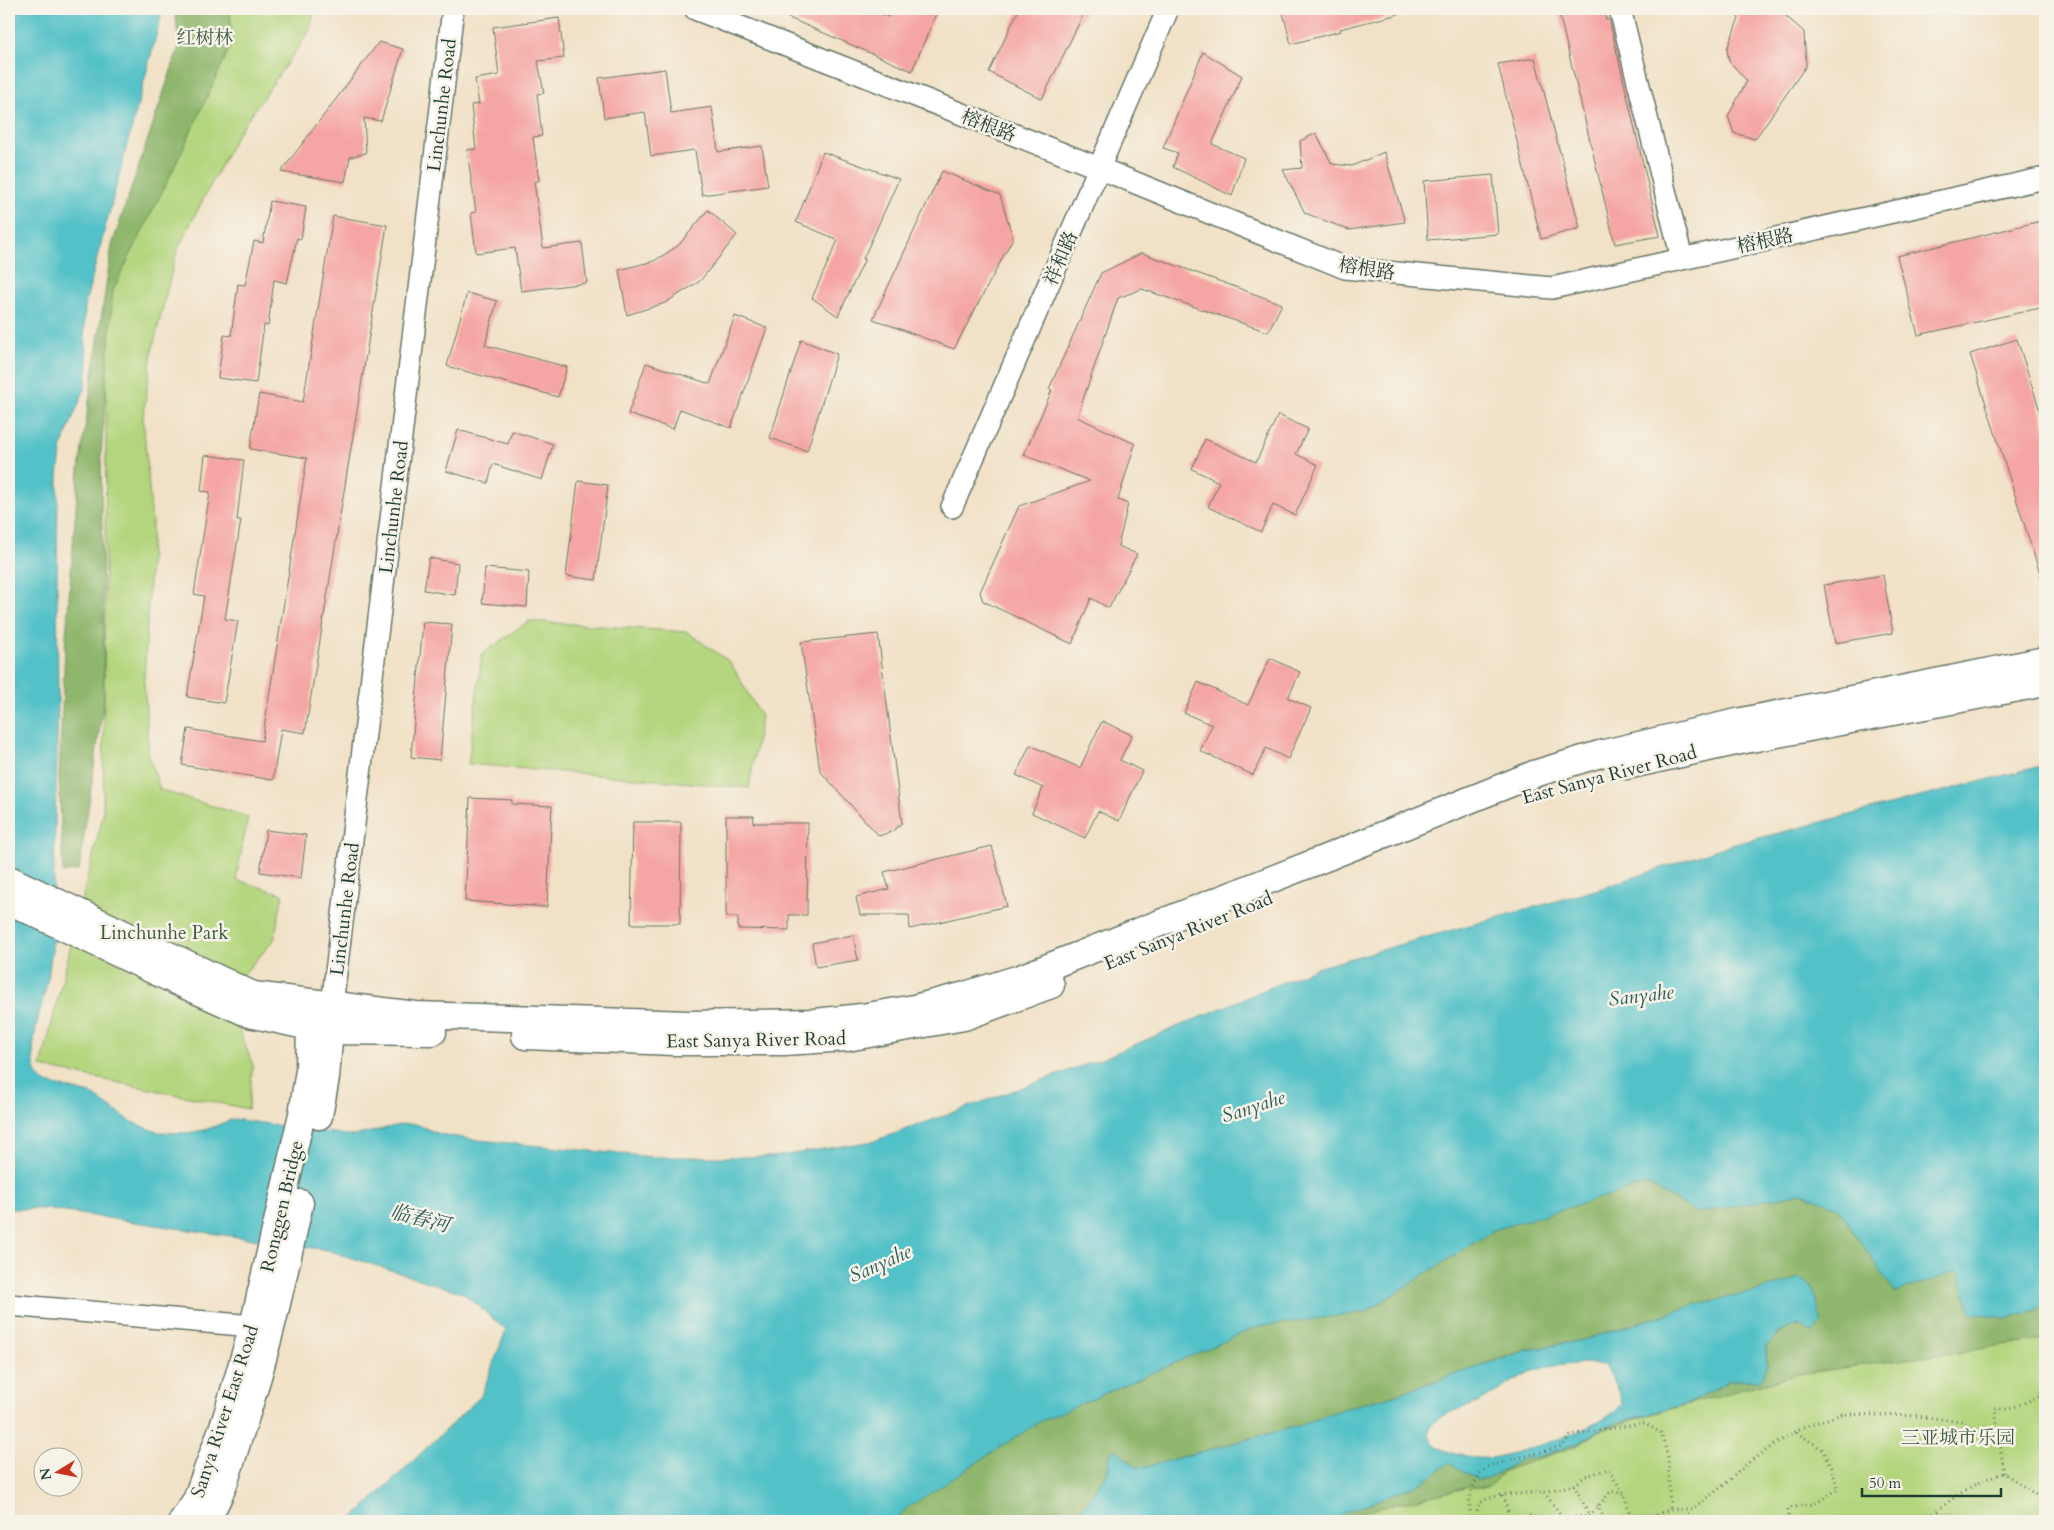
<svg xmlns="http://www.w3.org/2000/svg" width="2054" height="1530" viewBox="0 0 2054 1530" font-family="Cardo,'Noto Serif SC',serif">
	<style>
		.green { fill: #b3d57d; stroke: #698958 }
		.forest { fill: #8eb66c; stroke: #567a50 }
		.water { fill: #53c1c8; stroke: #397f7e; fill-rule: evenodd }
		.building { fill: #f5a5a3 }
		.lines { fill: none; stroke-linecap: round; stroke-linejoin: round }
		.minor-casing { stroke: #687667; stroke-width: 24 }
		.major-casing { stroke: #687667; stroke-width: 29 }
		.path { stroke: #687667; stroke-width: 3; stroke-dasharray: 1 4; stroke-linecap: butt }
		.minor { stroke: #fff; stroke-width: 21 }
		.major { stroke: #fff; stroke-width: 26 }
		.labels { text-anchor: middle; stroke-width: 5; stroke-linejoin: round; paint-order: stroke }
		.park-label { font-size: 19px; fill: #3d5b43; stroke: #f7f3e8 }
		.street-label { font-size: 19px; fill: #1f3d34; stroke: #f7f3e8 }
		.water-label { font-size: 20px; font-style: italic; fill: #2c5e59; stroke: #f7f3e8 }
	</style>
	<rect width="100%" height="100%" fill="#f7f3e8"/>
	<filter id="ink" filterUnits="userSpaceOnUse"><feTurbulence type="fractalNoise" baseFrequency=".02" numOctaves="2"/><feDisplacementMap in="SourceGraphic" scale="10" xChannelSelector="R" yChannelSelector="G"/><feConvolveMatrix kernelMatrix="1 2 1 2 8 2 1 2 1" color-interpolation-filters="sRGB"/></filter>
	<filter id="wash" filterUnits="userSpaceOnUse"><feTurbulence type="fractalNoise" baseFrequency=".0096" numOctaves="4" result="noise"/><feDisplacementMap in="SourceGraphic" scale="20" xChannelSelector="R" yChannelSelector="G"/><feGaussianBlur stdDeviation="1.12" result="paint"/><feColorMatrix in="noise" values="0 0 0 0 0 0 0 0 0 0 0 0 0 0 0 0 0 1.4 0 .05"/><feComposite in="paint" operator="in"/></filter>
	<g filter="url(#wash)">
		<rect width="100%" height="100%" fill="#f1e1c6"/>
		<path class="green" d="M194,9H315L309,32L236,136L177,250L152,351L143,418L152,523L144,682L149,756L160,790L248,817L236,880L283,894L274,940L211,1011L234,1017L253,1065L248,1109L41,1067L103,815L107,312Z
			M529,621L687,632L730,662L761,716L749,788L468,764L482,654Z
			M2045,1340V1521H1338L1352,1514L1469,1487H1488L1503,1471L1579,1445L1599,1431L1648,1415L1798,1374Z"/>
		<path class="forest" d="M175,9H230L232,43L173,170L113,290L101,455L104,700L79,870L63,873L59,776L65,648L79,469L112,245L179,47Z
			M1644,1175L1798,1185L1961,1269L2045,1296V1340L1798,1374L1648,1415L1599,1431L1579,1445L1503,1471L1489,1487H1469L1352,1514L1344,1521H1335L1342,1514L1438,1471L1449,1463L1487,1479L1520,1460L1545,1455L1581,1442L1605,1426L1690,1403L1730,1380H1761L1767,1368L1766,1347C1784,1325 1794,1324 1822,1324L1817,1308L1799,1278L1758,1291L1698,1304L1583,1340L1527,1350L1391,1396L1342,1409L1301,1425L1148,1466L1136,1467L1128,1459L1111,1453L1107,1472L1074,1521H875L1037,1409L1461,1231Z"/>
		<path class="water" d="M9,9H161V17L85,304L84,332L88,365L85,388L62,445L58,476L57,587L58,701L52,951C50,962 49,972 47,982C42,1008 21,1061 43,1082L91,1094L132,1122L157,1132L187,1133L205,1130L233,1119L353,1136L404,1124H416L439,1134L469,1139L652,1157H773L874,1141L1101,1059L1316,968L1599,889L1724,847L2045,765V1308L2006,1318L1972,1314L1958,1271L1895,1293L1838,1208L1802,1193L1698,1213L1647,1184L1494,1230L1366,1312L1257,1327L1039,1422L907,1508L895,1521H350L481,1396L506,1330L463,1293L327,1250L45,1209H9Z
			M1799,1278L1812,1286L1822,1324L1813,1333L1798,1324L1778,1333L1766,1347L1767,1368L1761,1380H1730L1690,1403L1605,1426L1581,1442L1545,1455L1520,1460L1487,1479L1479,1480L1449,1463L1424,1482L1342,1514L1335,1521H1074L1107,1472L1111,1453L1116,1449L1136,1467L1148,1466L1301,1425L1342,1409L1391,1396L1528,1350L1583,1340L1698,1304L1758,1291ZM1584,1363L1605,1365L1619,1391L1622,1404C1609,1426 1518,1454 1491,1458C1476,1460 1417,1452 1432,1425C1438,1414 1467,1407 1479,1402C1495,1394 1509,1383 1524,1375C1542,1366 1565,1365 1584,1363Z"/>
		<g id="blocks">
			<path class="building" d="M768,9H870L888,17L892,9H938L912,71Z
				M1019,9H1086L1042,99L989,72Z
				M1282,9H1399V14L1340,29L1341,31L1291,44Z
				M1558,9H1603L1606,20L1609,19L1660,236L1615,244Z
				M1731,9H1778L1804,32L1806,66L1755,139L1734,133L1728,116L1747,81L1729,61L1727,49L1739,18Z
				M559,18L564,58L538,61L544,93L537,94L542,136L533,137L539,181H534L543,248L582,243L587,283L521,291L515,248L476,253L471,213L476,212L467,150L476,149L471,105L479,104L475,79L499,75L493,27Z
				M379,42L403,49L381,121L364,118L366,153L350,157L345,182L281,172Z
				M1203,52L1242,76L1212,144L1244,158L1232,196L1173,167L1178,153L1163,148Z
				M1535,58L1580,228L1541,239L1498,64Z
				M665,69L671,113L712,107L718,152L762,146L768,186L702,195L695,150L651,156L645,112L604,118L599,78Z
				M1316,133L1332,164L1352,166L1384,152L1405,222L1349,230L1305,213L1283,170L1302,168L1300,141Z
				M823,152L899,179L863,259H865L838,316L812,298L838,240L796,222Z
				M942,171L1000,195L1013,238L954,349L873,319Z
				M1493,175L1498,234L1428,240L1424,181Z
				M270,201L306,207L301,239L297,238L287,283L274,280L268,326L264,325L256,383L218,378L224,335L231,336L238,284L245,285L254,241L263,243Z
				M708,210L737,235L700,281L665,303L627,315L619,270L654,261L678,246Z
				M333,216L387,225L305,733L281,729L273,780L182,765L188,729L262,741L307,458L250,449L259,394L303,402Z
				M2045,220V307L1918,335L1897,256Z
				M1142,253L1282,304L1268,332L1142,289L1118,298L1077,417L1135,444L1118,500L1128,504L1118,546L1137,554L1109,608L1091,598L1072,644L983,601L980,592L1019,506L1090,481L1024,455L1052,390L1049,389L1101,273Z
				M467,293L497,301L485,345L567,367L558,397L447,366Z
				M735,316L767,328L731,428L680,409L673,429L628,414L646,363L710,384Z
				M2017,339L2045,427V579L2042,580L1970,354Z
				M801,340L837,354L807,451L770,438Z
				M1278,415L1308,429L1296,454L1318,465L1295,515L1273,505L1261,532L1208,507L1219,482L1192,469L1205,439L1256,462Z
				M458,430L508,444L512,431L553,444L542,480L493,464L488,483L446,471Z
				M205,455L244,460L237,520H241L225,619L238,621L224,703L187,697L204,596L194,594L210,492L201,491Z
				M578,481L608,485L596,580L566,576Z
				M429,558L458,563L455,595L424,590Z
				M485,568L529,572L527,607L482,603Z
				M1883,575L1893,633L1835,643L1824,585Z
				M423,622L452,624L440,760L411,757Z
				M878,634L902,823L893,831L879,836L820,771L801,642Z
				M1270,658L1300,672L1288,698L1311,708L1288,759L1266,748L1253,775L1200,751L1212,725L1184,713L1198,682L1248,705Z
				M1102,721L1132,735L1120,760L1142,771L1119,821L1098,811L1085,838L1032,813L1043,788L1016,775L1030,745L1080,768Z
				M470,798L512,800V804L552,806L547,907L465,901Z
				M726,816H754L753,823H808L807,915H789V930L738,929V917H726Z
				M633,822H681L680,924H631Z
				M266,830L306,835L301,878L260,872Z
				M992,846L1007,906L910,929L909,915H860L856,897L889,889L884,872Z
				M853,935L858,960L816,967L812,943Z"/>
		</g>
	</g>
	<g filter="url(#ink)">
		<use href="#blocks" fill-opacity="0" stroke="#687667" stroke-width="1"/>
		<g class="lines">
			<defs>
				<path id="minor" d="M695,9L1099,168L1345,268L1552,288L2045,178
					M1620,9L1682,259
					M952,507L1168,9
					M332,1005L453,9
					M9,1305L253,1326"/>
				<path id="major" d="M1626,766L1740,741L2045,683
					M9,879L253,995L416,1015L688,1024L815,1022L862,1017L914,1008L965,995L1020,978L1313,863L1534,774L1600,754L1737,722L2045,660
					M9,901L175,981L249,1014L329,1031L433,1032
					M525,1036L674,1042H784L847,1038L964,1017L1051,985
					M319,1116L326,1078L331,1014
					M182,1521L196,1500L226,1418L253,1326L302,1114L309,1070L310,1028L322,1015
					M205,1521C222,1497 229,1468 238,1440C265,1363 282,1283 300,1203"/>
			</defs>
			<use href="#minor" class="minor-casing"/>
			<use href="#major" class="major-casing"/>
			<path class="path" d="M2004,1473L1995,1409H2009L2038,1397L2045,1386
				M1574,1485L1590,1516
				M1544,1492L1561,1515L1564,1521
				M1597,1505L1606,1521
				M1472,1521L1469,1504L1472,1490L1479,1474L1489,1466L1562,1446L1571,1435L1645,1423L1661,1433L1668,1457L1670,1509
				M1479,1521C1473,1502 1485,1498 1502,1495
				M1508,1521V1511L1502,1495L1544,1492L1574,1485L1586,1476L1608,1469L1624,1494L1632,1521
				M1515,1521L1530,1516L1558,1521
				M1567,1521L1574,1517
				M1576,1521L1574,1517L1590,1516L1611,1491L1624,1494
				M1643,1521L1670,1509H1692L1723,1486L1748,1463L1775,1444L1803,1427L1842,1414L1916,1416L1961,1421L1999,1445
				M1681,1521L1692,1509
				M1789,1521L1788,1509C1797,1505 1809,1506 1816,1503C1824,1499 1830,1493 1838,1490L1831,1465L1823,1450L1796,1432
				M1926,1521C1946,1502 1977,1479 2004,1473L2045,1501"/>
			<use href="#minor" class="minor"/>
			<use href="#major" class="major"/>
		</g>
	</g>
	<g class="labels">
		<g class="park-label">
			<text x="205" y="44">红树林</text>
			<text x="164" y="939">Linchunhe Park</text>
			<text x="1958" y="1444">三亚城市乐园</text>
		</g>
		<g class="street-label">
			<text transform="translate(441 105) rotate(-83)" y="7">Linchunhe Road</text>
			<text transform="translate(989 125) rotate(21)" y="7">榕根路</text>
			<text transform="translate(1765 240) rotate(-12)" y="7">榕根路</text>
			<text transform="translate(1060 258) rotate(-67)" y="7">祥和路</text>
			<text transform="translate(1367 268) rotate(9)" y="7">榕根路</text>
			<text transform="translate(393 507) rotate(-83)" y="7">Linchunhe Road</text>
			<text transform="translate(1609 774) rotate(-15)" y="7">East Sanya River Road</text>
			<text transform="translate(344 909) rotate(-83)" y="7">Linchunhe Road</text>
			<text transform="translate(1188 930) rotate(-22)" y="7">East Sanya River Road</text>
			<text transform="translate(756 1039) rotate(-1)" y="7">East Sanya River Road</text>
			<text transform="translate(281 1206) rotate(-77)" y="7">Ronggen Bridge</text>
			<text transform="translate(224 1411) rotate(-72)" y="7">Sanya River East Road</text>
		</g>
		<g class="water-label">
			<text transform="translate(1641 995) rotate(-7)" y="7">Sanyahe</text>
			<text transform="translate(1253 1106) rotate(-18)" y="7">Sanyahe</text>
			<text transform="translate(420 1218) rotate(14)" y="7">临春河</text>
			<text transform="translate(880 1263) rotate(-24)" y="7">Sanyahe</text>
		</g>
	</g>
	<rect width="2054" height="1530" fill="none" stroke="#f7f3e8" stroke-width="30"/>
	<g transform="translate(58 1472) rotate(260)"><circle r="24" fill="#f7f3e8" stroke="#a1aaa0"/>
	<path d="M0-4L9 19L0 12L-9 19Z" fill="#c8321e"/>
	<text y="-8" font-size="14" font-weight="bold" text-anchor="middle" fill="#1f3d34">N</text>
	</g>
	<path d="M1862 1488v8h139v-8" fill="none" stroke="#1f3d34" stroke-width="2.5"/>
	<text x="1869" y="1488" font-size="15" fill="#1f3d34" stroke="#f7f3e8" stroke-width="4" paint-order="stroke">50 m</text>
</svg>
